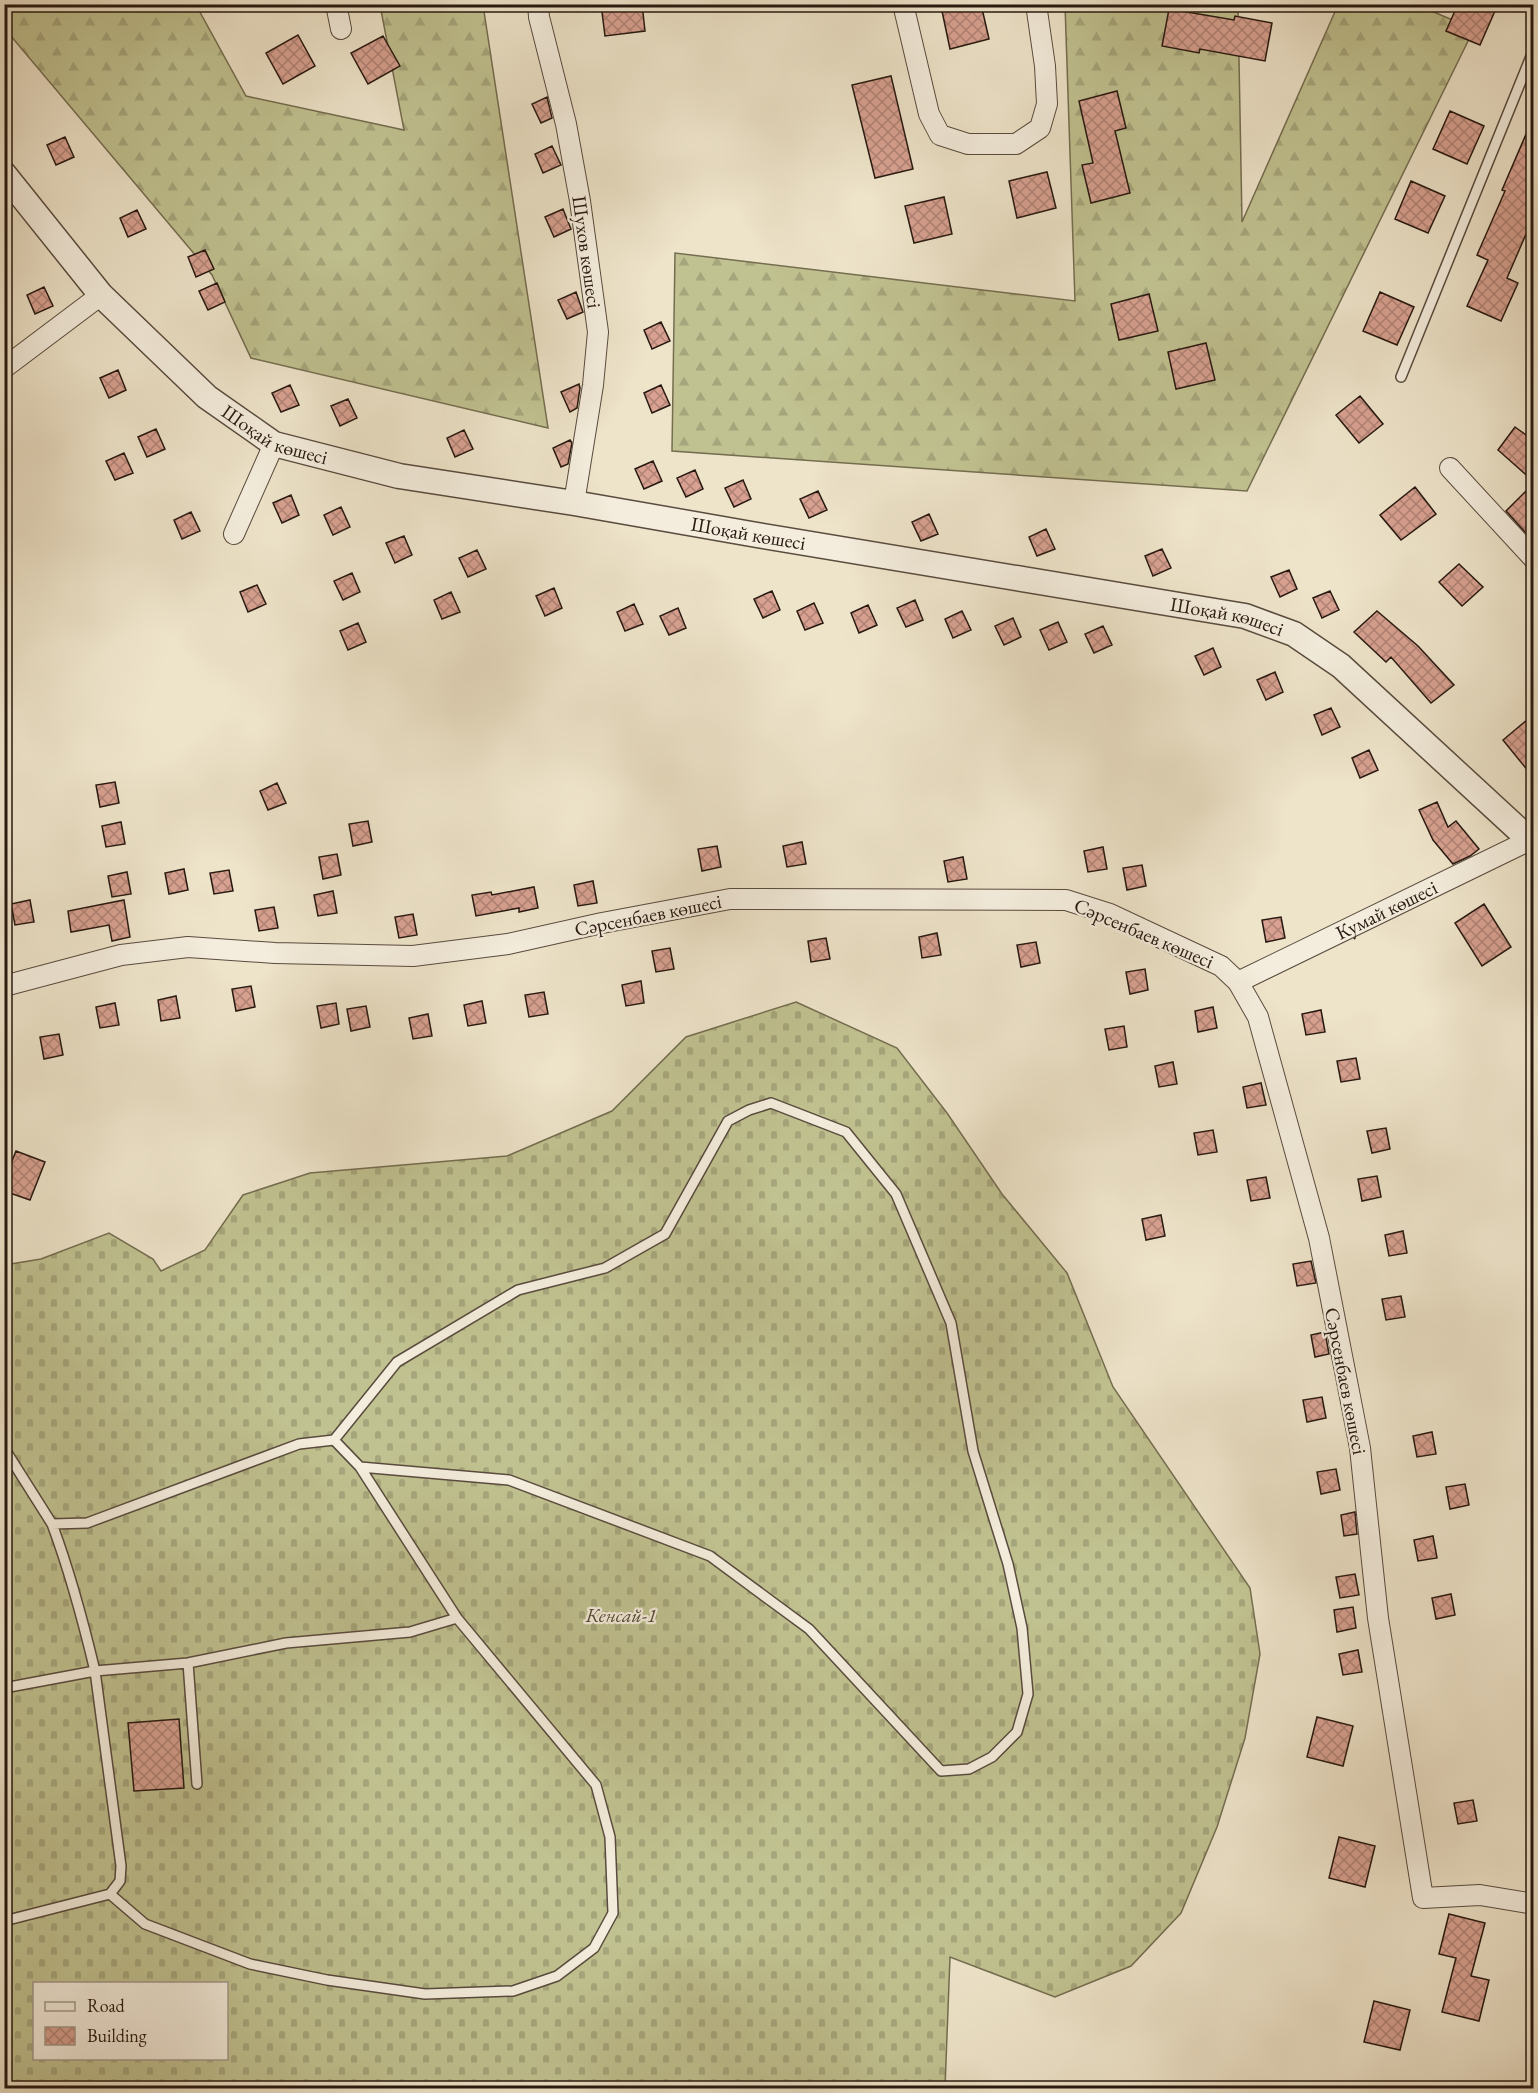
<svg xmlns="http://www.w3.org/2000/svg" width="1538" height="2093" viewBox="0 0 1538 2093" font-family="'EB Garamond',serif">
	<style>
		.forest { fill: url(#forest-firs); stroke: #746d50; stroke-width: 1.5 }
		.cemetery { fill: url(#cemetery-stones); stroke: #746d50; stroke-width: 1.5; fill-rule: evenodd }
		.building { fill: url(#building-cross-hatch); stroke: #271810; stroke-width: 1.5 }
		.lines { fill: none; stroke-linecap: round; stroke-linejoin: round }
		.service-casing { stroke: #594b3e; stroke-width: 12 }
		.minor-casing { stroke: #594b3e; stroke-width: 22 }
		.tertiary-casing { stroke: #594b3e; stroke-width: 27 }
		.service { stroke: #f4eddd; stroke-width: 9 }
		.minor { stroke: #f4eddd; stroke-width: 20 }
		.tertiary { stroke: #f4eddd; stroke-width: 24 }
		.labels { text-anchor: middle; stroke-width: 4.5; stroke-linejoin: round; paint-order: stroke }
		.street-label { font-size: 20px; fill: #271810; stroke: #f4eddd }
		.park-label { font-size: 20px; font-style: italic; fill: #554b37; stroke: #f4eddd }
	</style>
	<defs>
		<pattern id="forest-firs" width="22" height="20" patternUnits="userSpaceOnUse" patternTransform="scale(1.5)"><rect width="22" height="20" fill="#c1c291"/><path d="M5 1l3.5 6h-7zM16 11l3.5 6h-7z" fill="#a6a67c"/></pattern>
		<pattern id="cemetery-stones" width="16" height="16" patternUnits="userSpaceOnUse" patternTransform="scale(1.5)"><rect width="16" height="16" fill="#c1c291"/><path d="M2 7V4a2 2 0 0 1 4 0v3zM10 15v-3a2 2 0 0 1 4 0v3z" fill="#a6a67c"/></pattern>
		<pattern id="building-cross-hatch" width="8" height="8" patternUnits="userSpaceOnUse" patternTransform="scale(1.5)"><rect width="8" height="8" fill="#d8a191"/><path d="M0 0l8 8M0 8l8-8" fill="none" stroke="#af8275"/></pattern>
	</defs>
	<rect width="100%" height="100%" fill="#eee4ca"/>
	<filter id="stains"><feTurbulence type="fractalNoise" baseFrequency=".00333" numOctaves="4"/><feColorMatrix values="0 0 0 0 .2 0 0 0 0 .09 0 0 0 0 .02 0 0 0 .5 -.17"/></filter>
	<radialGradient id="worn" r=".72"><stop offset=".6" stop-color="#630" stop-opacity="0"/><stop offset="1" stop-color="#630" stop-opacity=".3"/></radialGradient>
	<path class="forest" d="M4,5H196L246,96L404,130L380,5H483L548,428L251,358L212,275L5,29Z
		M1065,5H1238L1242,222L1338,5H1417L1474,29L1247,491L672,451L675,253L1075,301Z"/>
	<path class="cemetery" d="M796,1002L897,1048L947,1113L1002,1194L1067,1273L1113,1387L1250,1588L1260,1654L1245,1738L1217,1827L1181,1913L1131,1966L1055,1997L950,1957L945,2088H5V1265L41,1259L109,1233L153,1259L161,1271L205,1250L243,1195L310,1173L507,1156L612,1111L686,1037ZM34,1984H226V2058H34Z"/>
	<path class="building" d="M601,4H642L645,31L605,36Z
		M971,4H981L989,39L950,49L942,11Z
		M1458,4H1498L1480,45L1446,31Z
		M1169,9L1234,20L1235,16L1272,23L1265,61L1200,49L1199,53L1162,46Z
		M298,35L315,66L283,84L266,53Z
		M383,36L400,66L368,84L351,53Z
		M891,76L913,169L875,178L852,85Z
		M1117,91L1126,128L1115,131L1130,193L1091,203L1082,165L1093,163L1079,101Z
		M547,97L552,118L541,123L532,104Z
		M1450,111L1484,126L1467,164L1433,149Z
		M1533,118V218L1507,278L1518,283L1501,321L1467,306L1488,260L1477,255L1505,191L1502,190Z
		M65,137L74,157L56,165L47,145Z
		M552,146L561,165L543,173L535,154Z
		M1047,172L1056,208L1017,218L1009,181Z
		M1411,181L1445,196L1428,233L1395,219Z
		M944,197L952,234L914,243L905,206Z
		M563,209L571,229L554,237L545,217Z
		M137,210L146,229L128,237L120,218Z
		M205,250L214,269L196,277L188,257Z
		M217,283L225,302L208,310L199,291Z
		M44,287L53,306L35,314L27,295Z
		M576,292L583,312L567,319L558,300Z
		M1380,292L1414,307L1397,345L1363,331Z
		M1149,294L1158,331L1119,340L1111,304Z
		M661,322L670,341L652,349L644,330Z
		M1206,343L1215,380L1176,389L1168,352Z
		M118,370L126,390L109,398L100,378Z
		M579,384L580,388L577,408L570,412L561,392Z
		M290,385L299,405L281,412L272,393Z
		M661,385L670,405L652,413L644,393Z
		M1360,396L1383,424L1359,443L1336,415Z
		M348,399L357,418L340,426L331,406Z
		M1515,427L1533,440V481L1498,450Z
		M156,429L165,449L147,457L138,437Z
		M464,430L473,449L455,457L447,438Z
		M570,440L572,443L568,464L561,467L553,448Z
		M124,453L133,473L115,480L106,461Z
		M653,461L662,481L644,489L635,469Z
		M695,470L703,489L686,497L677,478Z
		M743,480L751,499L734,507L725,488Z
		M1533,484V541L1506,511Z
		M1415,487L1436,514L1401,540L1380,515Z
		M818,491L827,510L809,518L800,499Z
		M291,495L299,515L282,523L273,503Z
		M341,507L350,527L333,535L324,515Z
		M191,512L200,531L182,539L174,520Z
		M929,514L938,534L921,541L912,522Z
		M1046,529L1055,549L1037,556L1029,537Z
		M404,536L412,555L395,563L386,543Z
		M1162,549L1171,568L1153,576L1145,556Z
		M477,550L486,569L468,577L459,558Z
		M1459,564L1483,587L1462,606L1439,582Z
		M1289,570L1297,589L1280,597L1271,577Z
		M352,573L360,592L343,600L334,581Z
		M257,585L266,604L248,612L240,592Z
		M554,588L562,608L545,616L536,596Z
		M772,591L780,610L763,618L754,599Z
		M1330,591L1339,610L1322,618L1313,598Z
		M451,592L460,612L442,619L434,600Z
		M915,600L923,620L906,627L897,608Z
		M814,603L823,623L805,630L797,611Z
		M634,604L643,624L625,631L617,612Z
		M868,605L877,625L859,633L851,613Z
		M678,608L686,628L669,635L660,616Z
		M962,611L971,630L953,638L945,619Z
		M1377,611L1418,646L1454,685L1431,703L1391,657L1386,662L1354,632Z
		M1013,618L1021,637L1004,645L995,626Z
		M1058,622L1067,642L1049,650L1040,630Z
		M358,623L366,642L348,650L340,631Z
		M1103,626L1112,645L1094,653L1085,634Z
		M1213,648L1221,667L1204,675L1195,656Z
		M1275,672L1283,692L1266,700L1257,680Z
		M1331,708L1340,727L1322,735L1314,715Z
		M1533,715V777L1503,740Z
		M1369,750L1378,770L1360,778L1352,758Z
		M115,782L119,803L100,807L96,785Z
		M277,783L286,803L268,810L260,791Z
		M1437,802L1448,827L1456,821L1479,849L1470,856L1453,864L1433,840L1419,810Z
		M368,821L372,842L353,846L349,824Z
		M121,822L125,844L106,847L102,826Z
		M802,842L806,864L787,867L783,846Z
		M717,846L721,867L702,871L698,849Z
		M1103,847L1107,869L1088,872L1084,851Z
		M337,854L341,875L323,879L319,857Z
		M963,857L967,879L948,882L944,861Z
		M1142,865L1146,886L1127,890L1123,868Z
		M184,869L188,890L169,894L165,873Z
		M229,870L233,891L214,894L210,873Z
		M127,872L131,894L112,897L108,876Z
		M593,881L597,903L578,906L574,885Z
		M534,887L538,908L519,912V908L476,916L472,895L491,892L492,895Z
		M333,891L337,913L318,916L314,895Z
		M30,900L34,922L15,925L11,904Z
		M124,900L130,937L112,941L109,925L71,932L68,911Z
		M1484,904L1511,947L1482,966L1455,923Z
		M274,907L278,928L259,931L255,910Z
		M413,914L417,935L399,938L395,917Z
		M1281,917L1285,938L1266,942L1262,920Z
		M937,933L941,955L922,958L919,937Z
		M826,938L830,959L811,962L808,941Z
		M1036,942L1040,963L1021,967L1017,945Z
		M670,948L674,969L656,972L652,951Z
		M1145,969L1148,990L1130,994L1126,972Z
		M641,981L644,1003L626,1006L622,985Z
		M251,986L255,1007L236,1011L232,989Z
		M544,992L548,1014L529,1017L525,995Z
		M176,996L180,1018L161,1021L158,1000Z
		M482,1001L486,1023L468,1026L464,1005Z
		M115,1003L119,1025L100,1028L96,1007Z
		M336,1003L339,1024L321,1028L317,1006Z
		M366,1006L370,1027L351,1031L347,1009Z
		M1213,1007L1217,1028L1198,1032L1195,1011Z
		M1321,1010L1325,1032L1306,1035L1302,1014Z
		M428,1014L432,1036L413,1039L409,1018Z
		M1124,1026L1127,1047L1109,1050L1105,1029Z
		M59,1034L63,1055L44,1059L40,1037Z
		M1356,1058L1360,1079L1341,1082L1337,1061Z
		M1173,1062L1177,1084L1159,1087L1155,1066Z
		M1261,1083L1266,1105L1247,1108L1243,1087Z
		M1386,1128L1390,1149L1372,1153L1367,1131Z
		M1213,1130L1217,1152L1198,1155L1194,1133Z
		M16,1151L45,1162L30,1200L4,1191V1181Z
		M1377,1176L1381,1197L1362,1201L1358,1179Z
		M1266,1177L1270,1198L1251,1201L1247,1180Z
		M1161,1215L1165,1236L1146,1240L1142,1219Z
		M1403,1231L1407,1253L1389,1256L1385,1235Z
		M1311,1261L1316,1283L1297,1286L1293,1264Z
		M1401,1296L1405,1317L1386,1320L1382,1299Z
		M1325,1332L1329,1354L1315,1357L1311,1335Z
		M1322,1397L1326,1418L1307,1422L1303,1400Z
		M1432,1432L1436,1454L1417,1457L1413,1436Z
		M1336,1469L1340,1490L1321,1494L1317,1472Z
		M1465,1484L1469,1505L1450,1509L1446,1487Z
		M1355,1512L1357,1534L1344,1536L1341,1515Z
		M1433,1536L1437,1558L1418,1561L1414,1540Z
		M1355,1574L1359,1595L1340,1598L1336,1577Z
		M1451,1594L1455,1615L1436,1619L1432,1598Z
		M1353,1607L1356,1628L1337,1632L1334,1610Z
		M1358,1650L1362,1672L1343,1675L1339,1654Z
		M1317,1717L1353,1726L1343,1766L1307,1757Z
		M179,1719L184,1788L134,1791L128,1723Z
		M1473,1800L1477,1821L1458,1824L1454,1803Z
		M1339,1837L1375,1846L1365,1887L1329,1878Z
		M1449,1914L1485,1923L1471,1976L1489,1980L1479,2021L1442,2012L1456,1958L1439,1954Z
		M1374,2001L1410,2010L1400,2050L1364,2042Z"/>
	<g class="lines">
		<defs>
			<path id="service" d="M1401,377L1534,49
				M334,1440L397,1362L518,1290L605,1268L665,1234L728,1121L749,1110L771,1103L846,1132L896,1194L951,1323L973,1451L1008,1564L1022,1628L1028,1694L1017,1732L992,1757L969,1769L941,1771L809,1629L710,1556L509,1480L360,1467
				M4,1448L52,1524L87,1523L299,1444L334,1440L360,1467L457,1618L596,1785L610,1837L613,1913L594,1948L557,1976L513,1991L425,1994L327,1980L250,1964L145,1924L110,1894
				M52,1524C70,1572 83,1621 95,1671L188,1663L197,1784
				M188,1663L286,1643L410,1632L457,1618
				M4,1688L95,1671L121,1866L120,1881L110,1894L4,1921"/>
			<g id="minor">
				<path d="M336,4L341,29"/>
				<path d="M538,4L539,17L566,124L580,201L598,332L593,385L574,503"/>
				<path d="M903,4L929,114L940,135L968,144H1016L1040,128L1047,104L1045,66L1036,4"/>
				<path d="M4,368L101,295"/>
				<path d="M1450,468L1534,559"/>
				<path d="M234,534L274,444"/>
				<path id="s1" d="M1238,982L1528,841"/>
				<path d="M4,986L121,955L188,947L275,953L413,956L508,944L602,923L730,899L1066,900L1110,914L1221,966L1238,982L1258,1017L1319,1238L1360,1448L1378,1618L1423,1898L1480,1895L1534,1904"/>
			</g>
			<g id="tertiary">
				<path id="s2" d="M4,174L101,295L207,397L274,444L399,476L574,503L757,535L1245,616L1294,634L1341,666L1534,844"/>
			</g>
		</defs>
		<use href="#service" class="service-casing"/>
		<use href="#minor" class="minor-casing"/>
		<use href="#tertiary" class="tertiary-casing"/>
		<use href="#service" class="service"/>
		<use href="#minor" class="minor"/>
		<use href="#tertiary" class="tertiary"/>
	</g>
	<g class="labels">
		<g class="street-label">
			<text transform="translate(587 252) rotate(82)" y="7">Шухов көшесі</text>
			<text dy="7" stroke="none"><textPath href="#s2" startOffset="381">Шоқай көшесі</textPath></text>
			<text dy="7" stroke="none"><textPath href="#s2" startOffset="867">Шоқай көшесі</textPath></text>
			<text dy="7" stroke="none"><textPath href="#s2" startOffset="1353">Шоқай көшесі</textPath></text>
			<text dy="7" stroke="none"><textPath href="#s1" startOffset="165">Кумай көшесі</textPath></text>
			<text transform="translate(648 915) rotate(-11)" y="7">Сәрсенбаев көшесі</text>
			<text transform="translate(1144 933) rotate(23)" y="7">Сәрсенбаев көшесі</text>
			<text transform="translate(1346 1381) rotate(79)" y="7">Сәрсенбаев көшесі</text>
		</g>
		<g class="park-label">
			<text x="621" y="1622">Кенсай-1</text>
		</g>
	</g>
	<rect width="1538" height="2093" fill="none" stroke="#eee4ca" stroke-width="24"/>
	<rect x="6" y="6" width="1526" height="2081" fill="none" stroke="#271810" stroke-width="3"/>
	<rect x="12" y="12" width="1514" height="2069" fill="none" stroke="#271810" stroke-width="1.5"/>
	<rect x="33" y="1982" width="195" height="78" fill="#f4eddd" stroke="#a2988b" stroke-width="1.5"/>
	<rect x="45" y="2002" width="30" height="9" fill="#f4eddd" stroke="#a2988b" stroke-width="1.5"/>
	<text x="87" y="2012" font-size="18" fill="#271810">Road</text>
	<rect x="45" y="2027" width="30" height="18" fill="url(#building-cross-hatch)" stroke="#a2988b" stroke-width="1.5"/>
	<text x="87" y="2042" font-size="18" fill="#271810">Building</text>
	<rect width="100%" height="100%" filter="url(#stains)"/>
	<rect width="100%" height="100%" fill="url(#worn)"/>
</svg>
